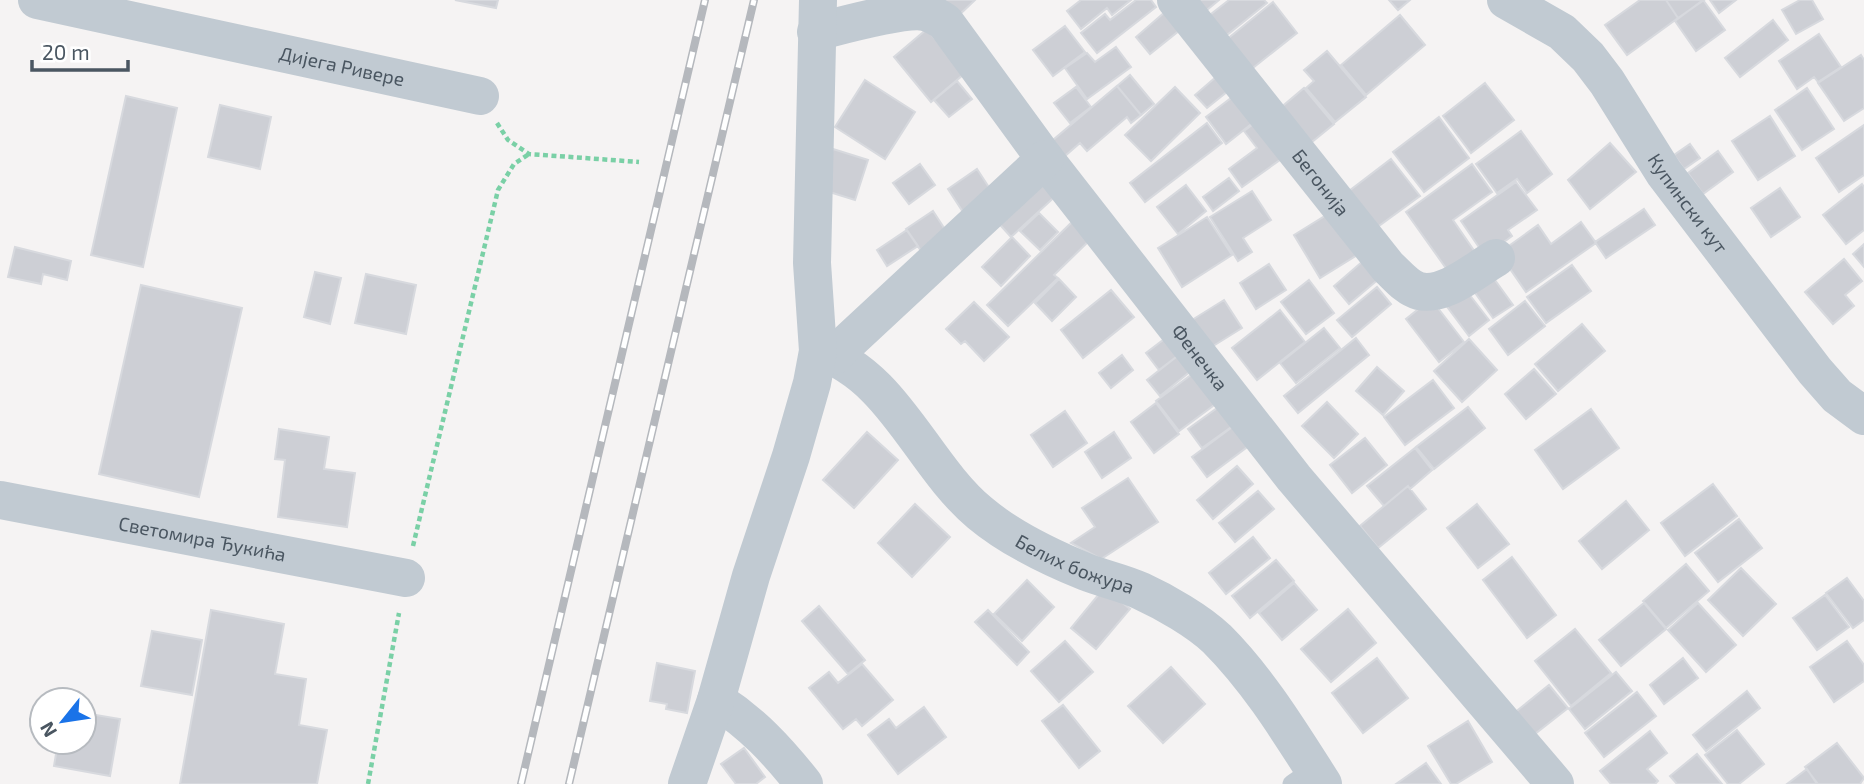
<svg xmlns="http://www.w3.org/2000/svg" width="1864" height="784" viewBox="0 0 1864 784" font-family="'Exo 2',sans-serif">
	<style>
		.building { fill: #cdcfd5; stroke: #d7d9de; stroke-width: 2 }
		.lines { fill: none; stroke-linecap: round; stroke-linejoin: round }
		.path { stroke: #7ad0a6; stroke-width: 4.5; stroke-dasharray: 5 3.5; stroke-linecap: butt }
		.service { stroke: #c1cad2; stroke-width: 19 }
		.minor { stroke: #c1cad2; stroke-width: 38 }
		.rail-casing { stroke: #b5b8bd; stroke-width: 8 }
		.rail { stroke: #fff; stroke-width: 5; stroke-dasharray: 16; stroke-linecap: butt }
		.labels { text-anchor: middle; stroke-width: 7; stroke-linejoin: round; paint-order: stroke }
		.street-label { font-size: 19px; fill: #4a5661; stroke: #fff }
	</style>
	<rect width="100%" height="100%" fill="#f5f3f3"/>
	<path class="building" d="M455,0H498L496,8Z
		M940,0H975L956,18Z
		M1081,0H1131L1112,15L1107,8L1081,29L1067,11Z
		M1136,0H1151L1156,7L1097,53L1081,33L1105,14L1110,20Z
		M1191,0H1219L1202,14Z
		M1229,0H1264L1267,3L1222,39L1206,18Z
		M1389,0H1410L1398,10Z
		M1640,0H1666L1678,18L1627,55L1605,25Z
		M1666,0H1704L1678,18Z
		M1703,0L1725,30L1696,51L1675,21Z
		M1710,0H1736L1719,13Z
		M1800,0H1812L1823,19L1796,34L1782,10Z
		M1273,2L1297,33L1244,75L1220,45Z
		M1165,12L1180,30L1150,54L1136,37Z
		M1400,15L1425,45L1366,95L1341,65Z
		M1773,20L1788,40L1740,77L1725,58Z
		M1065,26L1085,52L1053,76L1033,50Z
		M927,29L964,74L931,102L894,57Z
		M1819,34L1841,67L1818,82L1814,77L1797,89L1779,61Z
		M1116,47L1131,67L1087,99L1065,68L1087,53L1095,62Z
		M1327,51L1366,97L1335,122L1306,88L1314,81L1304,70Z
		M1861,55L1864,60V108L1844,121L1818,83Z
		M1130,75L1154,104L1141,115L1117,86Z
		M1216,77L1228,91L1207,108L1195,95Z
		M865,80L915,112L885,159L835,127Z
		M957,81L972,99L949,117L934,100Z
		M1485,83L1514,120L1471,153L1443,116Z
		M1117,86L1141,115L1131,123L1127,117L1087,151L1080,143L1065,156L1053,140Z
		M1076,87L1091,107L1070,123L1054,103Z
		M1175,87L1200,113L1151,161L1125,135Z
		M1304,88L1334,124L1307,146L1278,110Z
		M1807,88L1834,129L1802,150L1775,110Z
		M1239,92L1259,118L1226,144L1206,117Z
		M126,96L177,108L143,267L91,255Z
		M220,105L271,117L260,169L208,157Z
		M1770,116L1795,156L1758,180L1732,141Z
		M1439,117L1469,158L1424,192L1393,152Z
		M1260,119L1287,155L1242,187L1229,169L1257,148L1244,131Z
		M1207,123L1222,143L1145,202L1130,183Z
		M1864,125V175L1839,192L1816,158Z
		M1521,131L1552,174L1527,193L1517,179L1497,193L1476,164Z
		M1610,143L1636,172L1590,209L1568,180Z
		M1690,144L1700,158L1684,169L1674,155Z
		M833,149L868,160L855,200L820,189Z
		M1718,151L1733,172L1703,194L1688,173Z
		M1391,159L1420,196L1376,228L1349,191Z
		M920,164L935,185L909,204L893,183Z
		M1472,164L1492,192L1453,220L1475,252L1448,271L1406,212Z
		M977,169L992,192L963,212L948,189Z
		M1042,173L1060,192L1011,237L993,217Z
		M1229,178L1239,191L1213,211L1203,197Z
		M1516,182L1537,210L1508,230L1512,236L1485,256L1461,221Z
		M1862,184L1864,187V230L1846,244L1823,215Z
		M1186,185L1206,211L1178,234L1157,207Z
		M1780,188L1800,217L1771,237L1751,208Z
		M1252,191L1271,220L1243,238L1252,252L1238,261L1210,217Z
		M1644,209L1655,225L1606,258L1595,242Z
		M933,211L948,234L921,251L906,229Z
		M1333,211L1359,254L1320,278L1294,235Z
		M1039,213L1058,232L1040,250L1020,231Z
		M1207,217L1232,255L1182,287L1158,248Z
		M1072,222L1090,240L1054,275L1058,278L1008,326L987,305Z
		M1581,222L1596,243L1526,292L1499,253L1538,225L1551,244Z
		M907,230L918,246L887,266L877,250Z
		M1012,237L1030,256L1001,286L982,267Z
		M1864,244V267L1853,254Z
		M15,247L71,261L67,280L43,274L41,284L8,277Z
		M1370,255L1386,273L1349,304L1334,286Z
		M1844,259L1862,281L1845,295L1854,306L1833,324L1805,292Z
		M1269,264L1286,290L1256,309L1240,283Z
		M1572,265L1591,291L1546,323L1527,297Z
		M1487,269L1513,305L1493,318L1468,283Z
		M315,272L341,278L330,324L304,317Z
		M366,274L416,285L406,334L355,323Z
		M1059,279L1076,297L1052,321L1035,303Z
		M1309,280L1334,313L1306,334L1281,302Z
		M141,285L242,308L199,497L99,474Z
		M1462,285L1489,320L1469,336L1442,300Z
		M1377,287L1391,304L1352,337L1337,320Z
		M1111,290L1134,317L1083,358L1061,330Z
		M1431,299L1464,342L1439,362L1406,319Z
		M1224,300L1242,328L1210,348L1192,320Z
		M1525,301L1545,326L1508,355L1489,329Z
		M974,302L1009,337L984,361L965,341L961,344L946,329Z
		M1280,310L1305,342L1257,380L1232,348Z
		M1582,324L1605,351L1558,391L1535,364Z
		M1324,328L1340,348L1296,383L1280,363Z
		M1167,337L1180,354L1159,370L1146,353Z
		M1356,338L1369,355L1298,413L1284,396Z
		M1469,339L1497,370L1462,402L1434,371Z
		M1180,354L1192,370L1160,396L1147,380Z
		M1122,355L1133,370L1111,388L1099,373Z
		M1377,367L1404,391L1383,415L1356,391Z
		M1534,369L1556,394L1526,419L1505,394Z
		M1195,372L1217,403L1179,431L1156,401Z
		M1433,380L1454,408L1405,445L1384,417Z
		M1327,402L1358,434L1334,458L1302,426Z
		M1156,403L1179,434L1154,453L1131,422Z
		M1220,406L1234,425L1202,448L1188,429Z
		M1468,407L1485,428L1434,469L1416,447Z
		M1591,409L1619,448L1563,489L1535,450Z
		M1065,411L1087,443L1053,467L1031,435Z
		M1235,425L1250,445L1207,477L1192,457Z
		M279,429L329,437L324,469L355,473L347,527L278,517L285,460L275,459Z
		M867,432L898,460L854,508L823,480Z
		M1114,432L1131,458L1102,478L1085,452Z
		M1365,438L1387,465L1352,493L1330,465Z
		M1415,448L1432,470L1410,489L1408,486L1384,506L1367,486Z
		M1237,466L1253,484L1213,519L1197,500Z
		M1128,478L1158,522L1101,559L1071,543L1095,527L1082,508Z
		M1713,484L1737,516L1685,556L1661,523Z
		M1408,486L1426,509L1378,548L1360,526Z
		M1258,491L1274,509L1235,542L1219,523Z
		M1626,501L1649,530L1602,569L1579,541Z
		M915,504L950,537L912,577L878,543Z
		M1477,504L1509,544L1478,568L1447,528Z
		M1739,519L1762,548L1718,582L1695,553Z
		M1253,537L1270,558L1226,594L1209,573Z
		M1512,557L1556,615L1527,638L1483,580Z
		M1276,560L1294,581L1250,618L1232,596Z
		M1686,564L1709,591L1666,628L1643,601Z
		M1741,568L1776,604L1743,636L1708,600Z
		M1847,578L1864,601V620L1853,628L1826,593Z
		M1027,580L1054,607L1022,641L994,614Z
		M1294,583L1317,610L1282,640L1259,613Z
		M1104,588L1130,609L1096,649L1071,628Z
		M1825,595L1849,627L1817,650L1793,618Z
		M1644,603L1666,629L1621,666L1599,640Z
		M1698,603L1736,645L1706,672L1668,630Z
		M819,606L865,660L848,674L802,621Z
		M1348,609L1376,643L1331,682L1301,649Z
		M211,610L284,624L275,674L306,679L299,725L327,730L317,784H180Z
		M988,610L1029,652L1017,665L975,622Z
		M1575,629L1611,673L1571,706L1535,661Z
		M152,631L202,640L192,695L141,686Z
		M1065,641L1093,672L1059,702L1031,671Z
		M1847,641L1864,665V681L1834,702L1810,667Z
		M1377,658L1408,698L1363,733L1332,693Z
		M1683,658L1698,678L1664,704L1650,685Z
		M657,663L695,671L687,713L666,709L667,704L650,701Z
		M862,664L893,700L862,726L856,719L843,729L809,688L829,672L838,683Z
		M1171,667L1205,704L1163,743L1128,706Z
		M1616,672L1632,691L1585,729L1569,709Z
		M1549,685L1568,708L1531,737L1513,714Z
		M1747,691L1760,708L1706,751L1693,735Z
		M1637,692L1656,716L1604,757L1585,733Z
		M1063,705L1100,751L1079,768L1042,721Z
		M924,707L946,737L898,774L868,735L889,719L896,728Z
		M84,713L120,719L110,776L54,766L58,742H84Z
		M1468,721L1492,762L1456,784H1451L1428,746Z
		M1737,730L1764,764L1739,784H1728L1705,755Z
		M1650,731L1667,753L1647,769L1658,781L1655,784H1611L1600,771Z
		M1837,743L1864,778L1860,784H1818L1805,767Z
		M744,748L765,777L756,784H736L721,764Z
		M1697,754L1722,784H1677L1670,776Z
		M1426,763L1441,784H1396Z
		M1807,769L1817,784H1787Z"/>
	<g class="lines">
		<path class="path" d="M497,123L508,140L529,154L639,162
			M413,546L498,190L514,164L529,154
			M368,784L399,613"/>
		<path class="service" d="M1292,784L1314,769"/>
		<g class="minor">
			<path id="s1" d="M37,0L480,96"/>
			<path id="s2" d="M1176,0L1388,267C1397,275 1407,288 1419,291C1445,297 1475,270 1496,258"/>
			<path id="s3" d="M1506,0L1562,32L1588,57L1607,82L1664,173L1815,371L1837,396L1864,416"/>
			<path id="s4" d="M816,32C840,26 904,8 925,12C933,14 939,18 945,22L1045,159L1294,478L1555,784"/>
			<path id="s5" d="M818,351C894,375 922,465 980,513C1011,539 1049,557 1086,572C1104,579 1124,583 1141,591C1165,602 1198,621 1217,639C1259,681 1291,734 1323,784"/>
			<path d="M833,356L1045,159"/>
			<path id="s6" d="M0,500L406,578"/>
			<path d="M716,700C753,724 777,750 804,784"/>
			<path d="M687,784L716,700L751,576L791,456L812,383L818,351L812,263L818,0"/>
		</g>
		<defs>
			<path id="rail" d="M521,784L705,0
				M569,784L754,0"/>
		</defs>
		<use href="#rail" class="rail-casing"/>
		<use href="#rail" class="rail"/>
	</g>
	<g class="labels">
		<g class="street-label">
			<text dy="7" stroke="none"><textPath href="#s1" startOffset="312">Дијега Ривере</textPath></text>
			<text dy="7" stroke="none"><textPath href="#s2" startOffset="233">Бегонија</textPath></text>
			<text dy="7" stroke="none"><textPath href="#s3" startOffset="278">Купински кут</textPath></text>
			<text dy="7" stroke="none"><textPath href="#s4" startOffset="555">Фенечка</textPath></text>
			<text dy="7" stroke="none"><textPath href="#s6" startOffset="206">Светомира Ђукића</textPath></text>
			<text dy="7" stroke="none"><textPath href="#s5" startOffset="341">Белих божура</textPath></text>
		</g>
	</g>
	<g transform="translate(63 721) rotate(240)"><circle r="33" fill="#ffffff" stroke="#b7bbc0" stroke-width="2"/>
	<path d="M0-5L12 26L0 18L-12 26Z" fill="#1a73e8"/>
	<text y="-10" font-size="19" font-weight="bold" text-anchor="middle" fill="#4a5661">N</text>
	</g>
	<path d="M32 60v10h96v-10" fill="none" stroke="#4a5661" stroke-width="3.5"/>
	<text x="42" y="60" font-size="21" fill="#4a5661" stroke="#ffffff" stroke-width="5" paint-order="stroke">20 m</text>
</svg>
